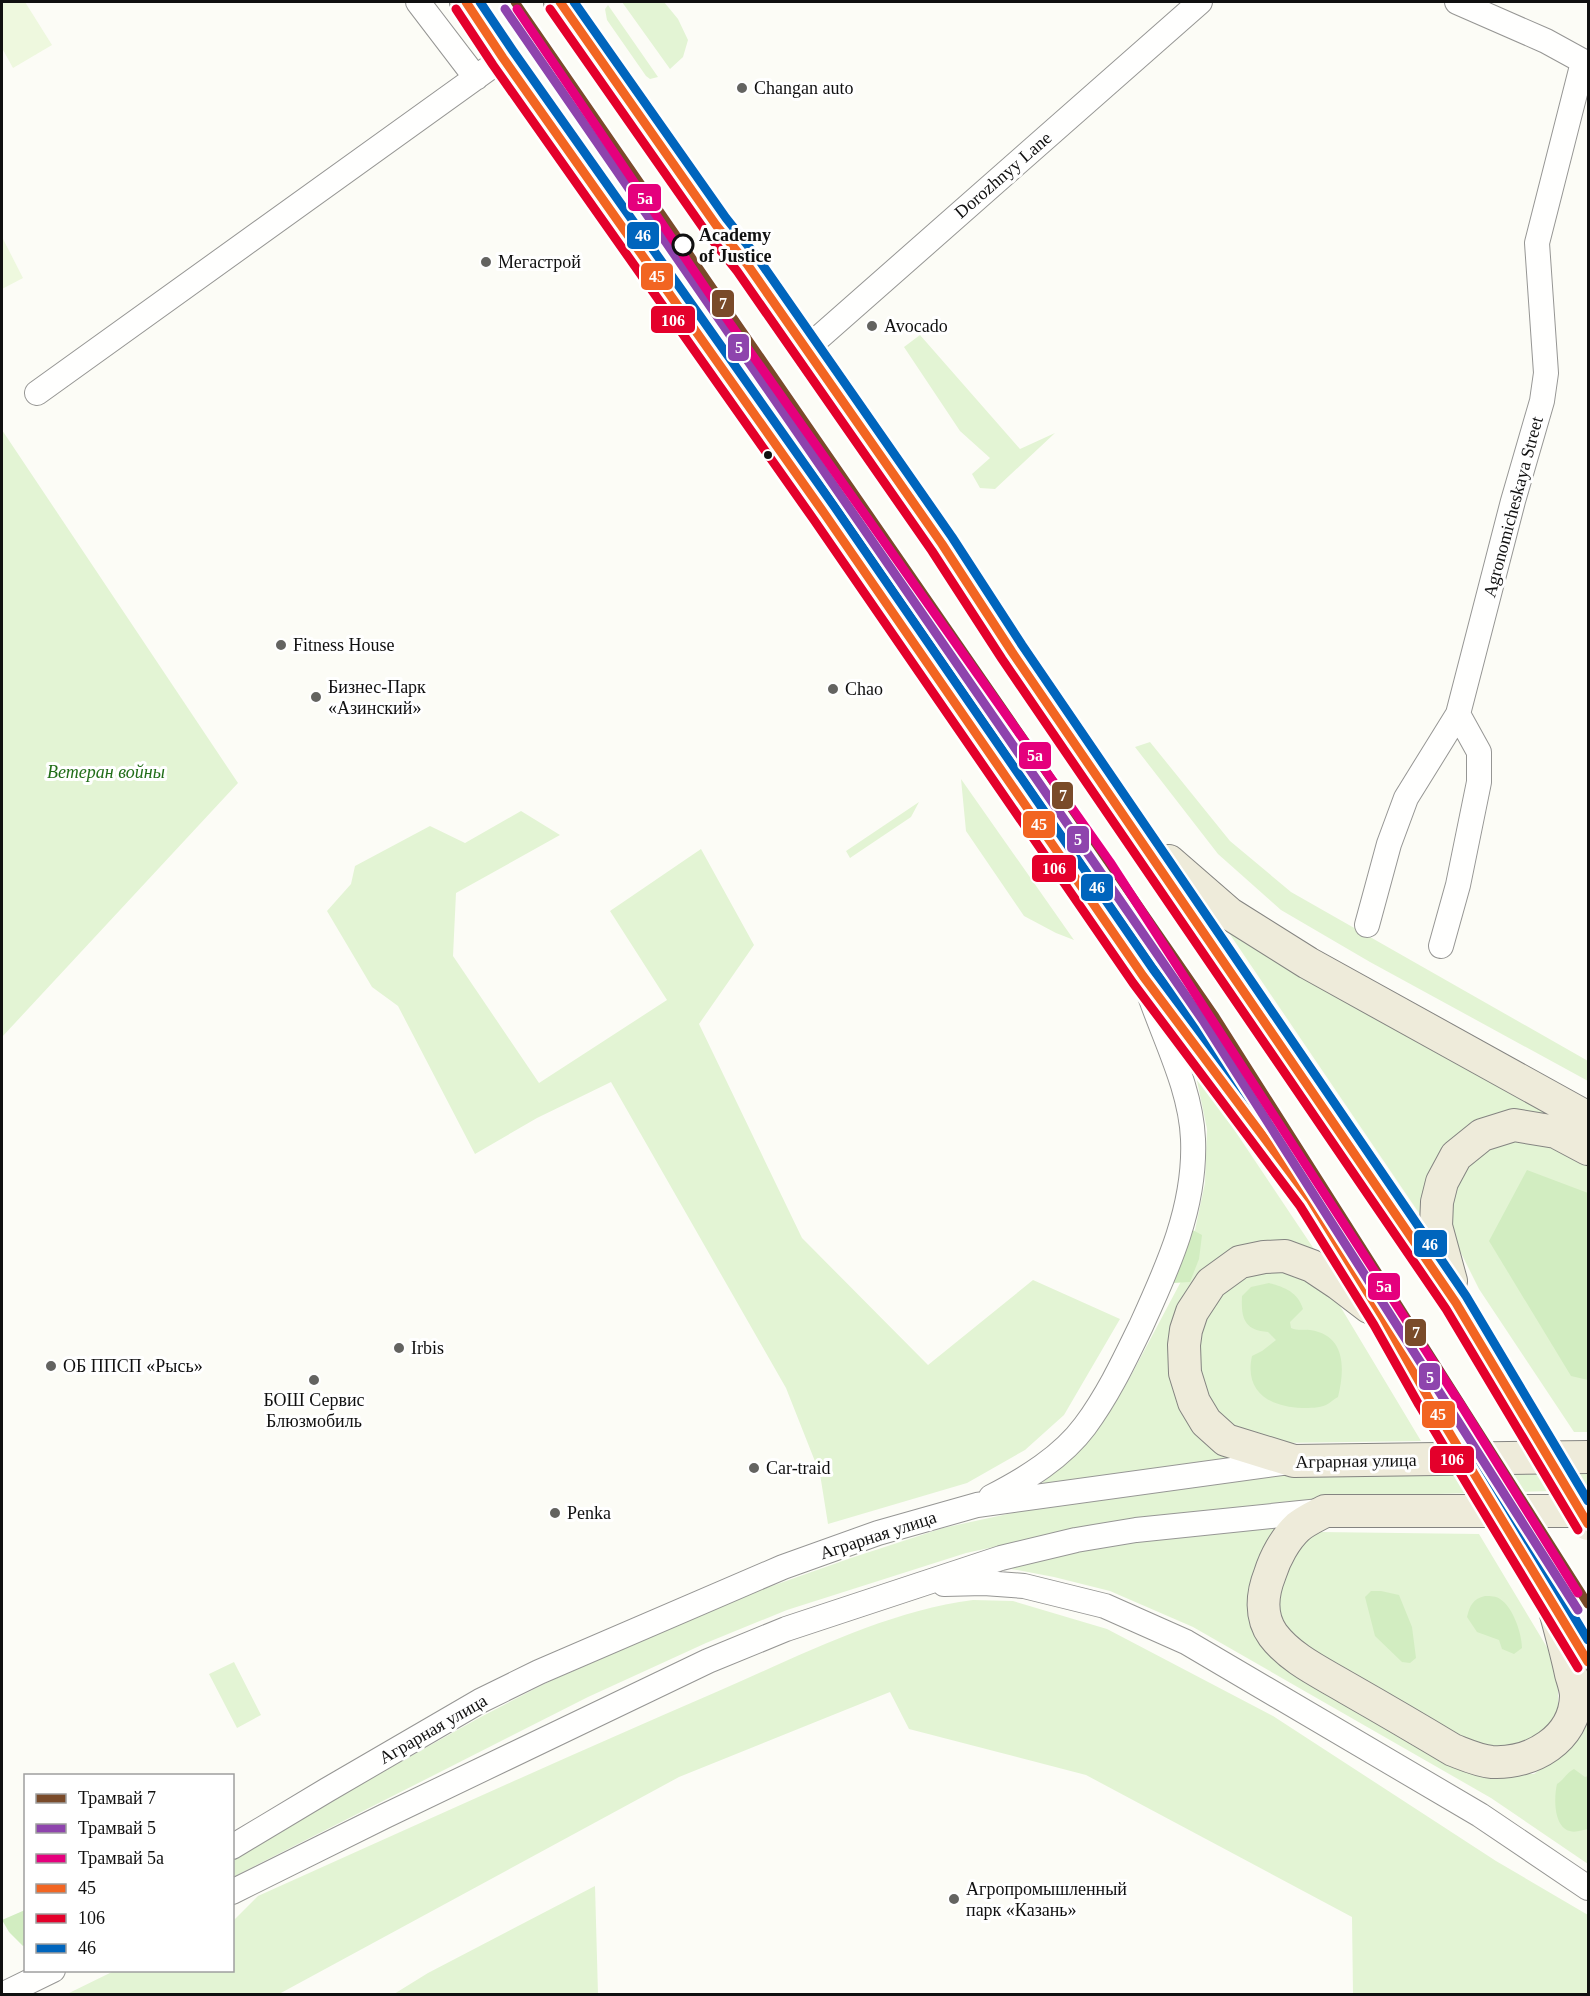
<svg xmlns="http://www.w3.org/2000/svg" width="1590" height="1996" viewBox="0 0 1590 1996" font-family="'Times New Roman',serif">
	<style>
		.green { fill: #e3f4d4 }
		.forest { fill: #d2edc1 }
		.pitch { fill: #eef8de }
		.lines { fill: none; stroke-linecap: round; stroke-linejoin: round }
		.minor-casing { stroke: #969694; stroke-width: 26 }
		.major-casing { stroke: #848481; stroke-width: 34 }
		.minor { stroke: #fffffe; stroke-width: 24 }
		.major { stroke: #eeebda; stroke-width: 32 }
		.major-bridge-casing { stroke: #848481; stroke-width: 34; stroke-linecap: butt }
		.major-bridge { stroke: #eeebda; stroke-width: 32 }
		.bus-1-casing { stroke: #fff; stroke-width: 14 }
		.bus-2-casing { stroke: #fff; stroke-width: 14 }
		.bus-3-casing { stroke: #fff; stroke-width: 14 }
		.bus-1 { stroke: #f26522; stroke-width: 9 }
		.bus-2 { stroke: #e4002b; stroke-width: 9 }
		.bus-3 { stroke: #0065bd; stroke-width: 9 }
		.tram-1-casing { stroke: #fff; stroke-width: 14 }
		.tram-2-casing { stroke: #fff; stroke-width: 14 }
		.tram-3-casing { stroke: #fff; stroke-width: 14 }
		.tram-1 { stroke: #7a4b2a; stroke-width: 9 }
		.tram-2 { stroke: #8e44ad; stroke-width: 9 }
		.tram-3 { stroke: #e5007d; stroke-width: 9 }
		.poi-dot { fill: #636360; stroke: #fff; stroke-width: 2 }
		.stop-dot { fill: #fff; stroke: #101010; stroke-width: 3 }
		.bus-dot { fill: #101010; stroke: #fff; stroke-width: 2 }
		.labels { text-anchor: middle; stroke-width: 6; stroke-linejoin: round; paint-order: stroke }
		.poi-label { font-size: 18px; fill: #101010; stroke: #fff; text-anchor: start }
		.street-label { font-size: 18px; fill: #101010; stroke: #fff }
		.stop-label { font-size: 18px; font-weight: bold; fill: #101010; stroke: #fff; text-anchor: start }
		.park-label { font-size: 18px; font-style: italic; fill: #226e19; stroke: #fff }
		.line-badge { stroke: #fff; stroke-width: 2 }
		.badge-label { font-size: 16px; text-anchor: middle; font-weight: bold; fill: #fff }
	</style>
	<rect width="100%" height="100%" fill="#fcfcf6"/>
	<path class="green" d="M622,2H664L678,19L688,40L683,57L670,69Z
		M608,5L658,77L650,79L646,76L607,20L605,9Z
		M920,335L1020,449L1055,433L995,489L980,488L972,474L990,458L960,431L904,347Z
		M2,430L238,783L2,1037Z
		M1150,742L1230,841L1291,892L1588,1061V1081L1370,962L1281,910L1218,854L1135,747Z
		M961,779L1074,940L1056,933L1024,916L966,831Z
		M919,802L911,817L850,858L846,851Z
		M521,811L560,835L456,893L453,956L539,1083L667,1000L610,911L701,849L754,945L699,1024L802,1238L928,1365L1033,1280L1120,1319L1064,1415L1025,1450L967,1483L828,1524L820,1474L786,1388L611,1082L537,1118L475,1154L398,1006L372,987L327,911L351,884L355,866L430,826L465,843Z
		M1229,933L1588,1129L1485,1120L1423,1219Z
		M1195,1071L1326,1267L1203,1277L1185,1405L1254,1458L1035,1489L1069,1460L1101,1424L1127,1383L1186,1272L1205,1183L1207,1129Z
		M1513,1133L1588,1159V1432H1574L1479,1289L1445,1221L1458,1168Z
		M1280,1266L1305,1278L1337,1301L1421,1441L1277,1443L1233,1426L1201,1395L1191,1354L1200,1317L1244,1267Z
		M1588,1467V1490L1437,1494L1283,1502L1081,1528L966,1553L787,1610L706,1643L588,1697L233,1877V1856L477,1719L550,1681L752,1593L851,1558L943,1528L1067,1501L1277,1475Z
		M1282,1523L1251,1607L1490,1774H1534L1559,1755L1588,1702V1864L1491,1798L1193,1627L1110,1591L1054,1577L1001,1567L1123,1543Z
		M1320,1532L1479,1534L1557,1664L1559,1725L1525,1747L1492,1751L1459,1741L1318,1655L1276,1618L1282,1570L1304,1537Z
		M973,1600L1013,1601L1107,1629L1273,1716L1496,1861L1588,1915V1994H1353L1352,1917L1086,1775L909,1729L890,1692L679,1777L279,1994H67L114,1971L232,1970L233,1921L258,1896C410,1828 561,1759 714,1693C798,1657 882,1612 973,1600Z
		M234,1662L261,1715L237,1728L209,1674Z
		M595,1886L598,1994H394L428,1973Z"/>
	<path class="forest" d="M1527,1170L1588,1193V1380L1571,1376L1489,1241Z
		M1189,1228L1202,1235L1199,1259L1190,1282L1173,1283Z
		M1269,1283C1284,1287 1298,1292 1303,1309L1290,1322L1291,1328C1298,1331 1303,1329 1310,1330C1346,1335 1345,1369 1338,1397C1334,1399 1330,1403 1326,1405C1319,1408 1310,1408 1302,1408C1270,1407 1244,1392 1252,1356L1262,1351L1276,1340L1268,1332C1244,1330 1241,1318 1242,1296L1251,1287Z
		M1371,1591H1381L1399,1595L1412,1627L1416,1658L1410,1663L1402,1662L1375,1636L1365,1597Z
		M1485,1596C1491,1596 1496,1596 1500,1599C1513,1607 1522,1634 1522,1648L1514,1654L1502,1649L1499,1640L1477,1632L1467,1617C1470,1605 1473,1599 1485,1596Z
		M1574,1769L1585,1777L1588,1776V1829C1583,1830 1575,1833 1570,1831C1553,1827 1554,1796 1557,1784C1565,1779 1566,1773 1574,1769Z
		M25,1910V1944L23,1946L9,1932L2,1920Z"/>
	<path class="pitch" d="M2,2H25L52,45L13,68L2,48Z
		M2,237L23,278L2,289Z"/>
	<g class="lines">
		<defs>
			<path id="minor" d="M418,2L476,78
				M1457,2L1546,41L1588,64
				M806,349L1200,2
				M37,393L503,58
				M1367,925L1389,844L1406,798L1458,714
				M1441,946L1458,885L1479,782V752L1458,714L1513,501L1542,401L1546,373L1537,243L1583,62
				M991,1497C1026,1479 1062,1457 1085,1426C1108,1395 1124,1361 1141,1326C1168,1267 1196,1206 1193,1139C1191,1090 1166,1042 1150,996
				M944,1584L984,1583L1024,1586L1105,1606L1186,1642L1480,1815L1588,1888
				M232,1847L327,1790L480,1701L539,1672L783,1567L878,1533L977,1505L1289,1462
				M232,1892L385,1816L708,1661L786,1629L1001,1558L1076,1540L1136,1530L1320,1511
				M4,1994L53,1970"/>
			<path id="major" d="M466,2L503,58L824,513L1143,976L1310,1199L1384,1319L1429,1399
				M560,2L716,225L747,264L942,544L1012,652L1456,1303L1511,1397
				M1169,861L1230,914L1308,963L1588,1118
				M1451,1281L1436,1226L1437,1202L1442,1182L1456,1156L1482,1135L1514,1125L1556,1132L1588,1149
				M1369,1307L1339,1284L1312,1266L1285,1256L1264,1257L1240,1262L1211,1283L1192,1312L1186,1330L1184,1345L1185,1373L1194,1402L1206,1422L1226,1440L1294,1461L1588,1457
				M1553,1603C1559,1626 1566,1650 1571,1674C1573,1681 1576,1689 1576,1696C1575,1739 1532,1764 1492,1762C1479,1761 1466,1755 1453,1750C1418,1729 1382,1708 1347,1688C1322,1673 1291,1659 1273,1635C1260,1617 1262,1594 1270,1574C1275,1558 1285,1539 1298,1527C1305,1521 1316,1516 1325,1511H1588"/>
		</defs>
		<use href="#minor" class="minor-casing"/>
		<use href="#major" class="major-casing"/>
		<use href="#minor" class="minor"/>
		<use href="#major" class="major"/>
		<defs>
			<path id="major-bridge" d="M1511,1397L1588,1524
				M1429,1399L1539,1578"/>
		</defs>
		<use href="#major-bridge" class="major-bridge-casing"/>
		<use href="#major-bridge" class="major-bridge"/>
		<defs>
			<path id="bus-1" d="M466,2L503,58L824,513L1143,976L1310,1199L1384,1319L1429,1399L1588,1662
				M560,2L716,225L747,264L942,544L1012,652L1456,1303L1588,1524"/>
			<path id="bus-2" d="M456,9L493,65L814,520L1133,983L1300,1206L1374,1325L1419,1405L1578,1668
				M550,9L706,232L737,271L932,551L1002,659L1446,1309L1578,1530"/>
			<path id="bus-3" d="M480,2L513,51L834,506L1153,969L1320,1193L1394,1313L1439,1393L1588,1640
				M574,2L726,218L757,257L952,537L1022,645L1466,1296L1588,1501"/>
		</defs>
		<use href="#bus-1" class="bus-1-casing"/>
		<use href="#bus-2" class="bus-2-casing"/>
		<use href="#bus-3" class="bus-3-casing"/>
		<use href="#bus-1" class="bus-1"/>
		<use href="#bus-2" class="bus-2"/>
		<use href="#bus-3" class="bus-3"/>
		<defs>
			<path id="tram-1" d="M515,2L1214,1015L1588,1604"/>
			<path id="tram-2" d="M505,9L1204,1022L1578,1610"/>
			<path id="tram-3" d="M517,9L715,302L1110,862L1461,1405L1578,1593"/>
		</defs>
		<use href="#tram-1" class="tram-1-casing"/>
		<use href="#tram-2" class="tram-2-casing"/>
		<use href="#tram-3" class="tram-3-casing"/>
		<use href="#tram-1" class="tram-1"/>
		<use href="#tram-2" class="tram-2"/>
		<use href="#tram-3" class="tram-3"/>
	</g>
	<g class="poi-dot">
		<circle cx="742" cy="88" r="6"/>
		<circle cx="486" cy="262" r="6"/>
		<circle cx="872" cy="326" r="6"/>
		<circle cx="281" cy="645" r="6"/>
		<circle cx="833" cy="689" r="6"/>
		<circle cx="316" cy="697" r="6"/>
		<circle cx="399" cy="1348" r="6"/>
		<circle cx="51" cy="1366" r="6"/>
		<circle cx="314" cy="1380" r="6"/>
		<circle cx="754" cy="1468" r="6"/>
		<circle cx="555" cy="1513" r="6"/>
		<circle cx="954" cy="1899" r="6"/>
	</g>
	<circle class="stop-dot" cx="683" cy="245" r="10"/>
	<circle class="bus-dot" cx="768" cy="455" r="5"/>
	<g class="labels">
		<g class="poi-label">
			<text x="754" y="94">Changan auto</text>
			<text x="498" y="268">Мегастрой</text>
			<text x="884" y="332">Avocado</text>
			<text x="293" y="651">Fitness House</text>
			<text x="328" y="693">Бизнес-Парк<tspan x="328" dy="21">«Азинский»</tspan></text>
			<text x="845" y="695">Chao</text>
			<text x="411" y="1354">Irbis</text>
			<text x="63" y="1372">ОБ ППСП «Рысь»</text>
			<text x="314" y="1406" text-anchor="middle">БОШ Сервис<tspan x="314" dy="21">Блюзмобиль</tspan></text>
			<text x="766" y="1474">Car-traid</text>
			<text x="567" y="1519">Penka</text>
			<text x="966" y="1895">Агропромышленный<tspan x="966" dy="21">парк «Казань»</tspan></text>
		</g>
		<g class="street-label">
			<text transform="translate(1003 175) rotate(-41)" y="6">Dorozhnyy Lane</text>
			<text transform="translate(1513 507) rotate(-75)" y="6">Agronomicheskaya Street</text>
			<text transform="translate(1356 1461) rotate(-1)" y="6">Аграрная улица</text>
			<text transform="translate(878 1535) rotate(-18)" y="6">Аграрная улица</text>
			<text transform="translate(433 1729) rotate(-30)" y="6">Аграрная улица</text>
		</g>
		<g class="stop-label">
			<text x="699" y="241">Academy<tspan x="699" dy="21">of Justice</tspan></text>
		</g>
		<g class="park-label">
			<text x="106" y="778">Ветеран войны</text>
		</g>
	</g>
	<g class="line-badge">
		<rect x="627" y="183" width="35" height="29" rx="6" fill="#e5007d"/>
		<rect x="626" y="221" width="34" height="29" rx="6" fill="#0065bd"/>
		<rect x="640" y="262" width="34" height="29" rx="6" fill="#f26522"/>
		<rect x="711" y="289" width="24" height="29" rx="6" fill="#7a4b2a"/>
		<rect x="650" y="305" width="46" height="29" rx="6" fill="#e4002b"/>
		<rect x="727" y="333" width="23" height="29" rx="6" fill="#8e44ad"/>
		<rect x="1018" y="741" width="34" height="29" rx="6" fill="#e5007d"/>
		<rect x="1051" y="781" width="23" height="29" rx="6" fill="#7a4b2a"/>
		<rect x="1022" y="810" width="34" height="29" rx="6" fill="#f26522"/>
		<rect x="1066" y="825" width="24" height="29" rx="6" fill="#8e44ad"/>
		<rect x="1031" y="854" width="46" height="29" rx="6" fill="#e4002b"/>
		<rect x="1080" y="873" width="34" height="29" rx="6" fill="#0065bd"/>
		<rect x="1413" y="1229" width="35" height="29" rx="6" fill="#0065bd"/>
		<rect x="1367" y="1272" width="34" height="29" rx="6" fill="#e5007d"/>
		<rect x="1404" y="1318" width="23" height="29" rx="6" fill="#7a4b2a"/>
		<rect x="1418" y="1362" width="23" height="29" rx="6" fill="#8e44ad"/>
		<rect x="1421" y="1400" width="35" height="29" rx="6" fill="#f26522"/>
		<rect x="1429" y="1445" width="46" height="29" rx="6" fill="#e4002b"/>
	</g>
	<g class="badge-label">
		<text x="645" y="204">5а</text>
		<text x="643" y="241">46</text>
		<text x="657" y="282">45</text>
		<text x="723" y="309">7</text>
		<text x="673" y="326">106</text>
		<text x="739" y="353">5</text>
		<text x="1035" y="761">5а</text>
		<text x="1063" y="801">7</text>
		<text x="1039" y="830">45</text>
		<text x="1078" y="845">5</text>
		<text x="1054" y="874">106</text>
		<text x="1097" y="893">46</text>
		<text x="1430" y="1250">46</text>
		<text x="1384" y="1292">5а</text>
		<text x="1416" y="1338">7</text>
		<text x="1430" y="1383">5</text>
		<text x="1438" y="1420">45</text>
		<text x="1452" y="1465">106</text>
	</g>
	<rect width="1590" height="1996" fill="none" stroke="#101010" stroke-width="6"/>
	<rect x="24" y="1774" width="210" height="198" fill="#ffffff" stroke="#9f9f9f" stroke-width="1.5"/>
	<rect x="36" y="1794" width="30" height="9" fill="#7a4b2a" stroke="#9f9f9f" stroke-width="1.5"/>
	<text x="78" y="1804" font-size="18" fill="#101010">Трамвай 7</text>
	<rect x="36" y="1824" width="30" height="9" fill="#8e44ad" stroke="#9f9f9f" stroke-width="1.5"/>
	<text x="78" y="1834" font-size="18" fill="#101010">Трамвай 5</text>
	<rect x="36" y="1854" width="30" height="9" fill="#e5007d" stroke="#9f9f9f" stroke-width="1.5"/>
	<text x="78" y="1864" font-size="18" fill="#101010">Трамвай 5а</text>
	<rect x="36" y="1884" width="30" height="9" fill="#f26522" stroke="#9f9f9f" stroke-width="1.5"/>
	<text x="78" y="1894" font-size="18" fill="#101010">45</text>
	<rect x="36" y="1914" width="30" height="9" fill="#e4002b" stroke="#9f9f9f" stroke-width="1.5"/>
	<text x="78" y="1924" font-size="18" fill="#101010">106</text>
	<rect x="36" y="1944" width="30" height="9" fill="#0065bd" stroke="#9f9f9f" stroke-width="1.5"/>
	<text x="78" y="1954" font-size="18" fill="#101010">46</text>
</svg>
